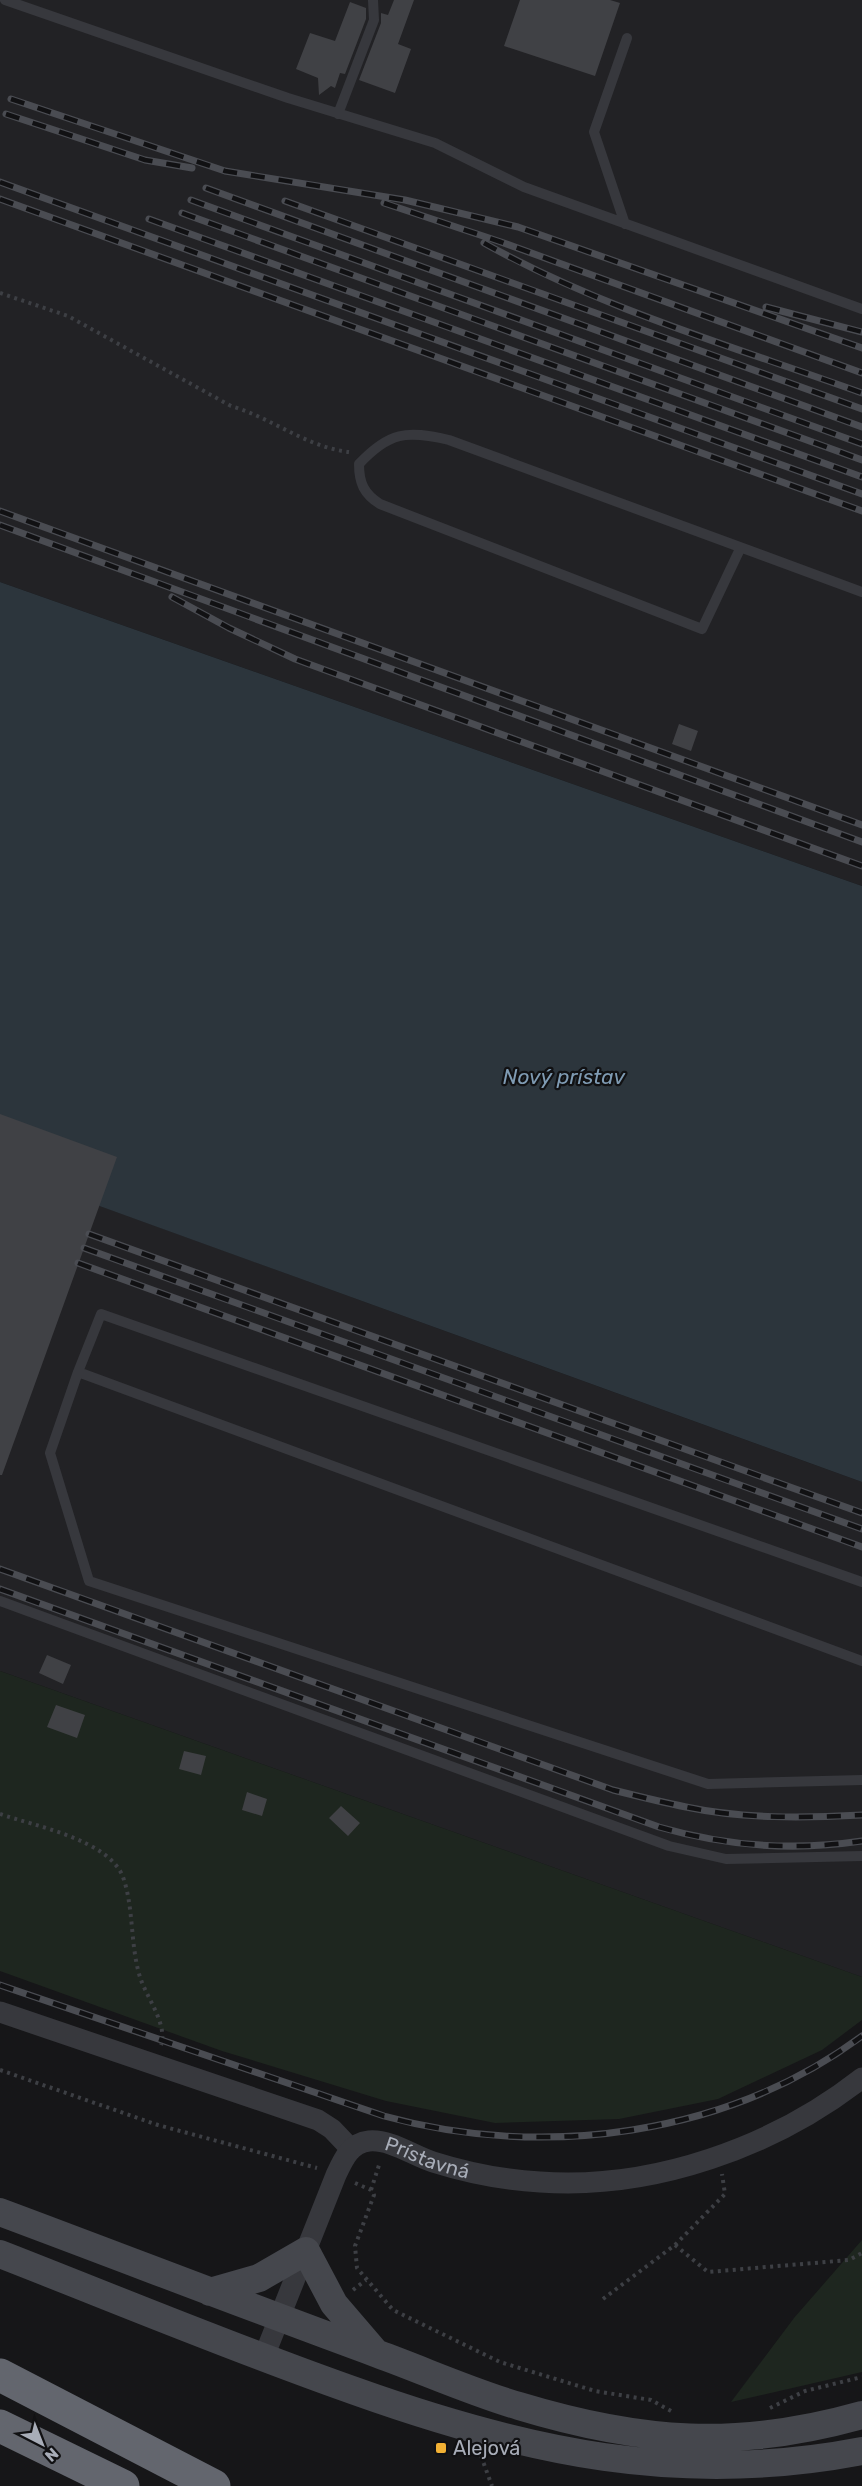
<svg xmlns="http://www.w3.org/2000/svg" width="862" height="2486" viewBox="0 0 862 2486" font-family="Rubik,sans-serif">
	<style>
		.built { fill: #222225 }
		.green { fill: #1e261f }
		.water { fill: #2c353c }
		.building { fill: #404145 }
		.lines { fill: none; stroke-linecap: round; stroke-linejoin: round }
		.path { stroke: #3d3f44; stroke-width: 4; stroke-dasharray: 3 4.5; stroke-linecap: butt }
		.lane { stroke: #37383d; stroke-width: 10 }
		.street { stroke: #37383d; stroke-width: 21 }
		.secondary { stroke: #45474d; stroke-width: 28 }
		.highway { stroke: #63666e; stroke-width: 33 }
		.rail-casing { stroke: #4a4c52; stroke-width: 7 }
		.rail { stroke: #111113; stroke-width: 4.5; stroke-dasharray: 14; stroke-linecap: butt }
		.poi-dot { fill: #f2b134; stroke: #111113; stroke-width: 2 }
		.labels { text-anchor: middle; stroke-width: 4.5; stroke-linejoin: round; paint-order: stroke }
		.street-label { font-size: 20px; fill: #a8adb8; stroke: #111113 }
		.poi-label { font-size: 20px; fill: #a8adb8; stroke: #111113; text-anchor: start }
		.water-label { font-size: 21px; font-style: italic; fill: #7f9bb3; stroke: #111113 }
	</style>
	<rect width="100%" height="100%" fill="#161618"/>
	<path class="built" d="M0,0H862V886L0,582Z
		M0,1114L100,1206L862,1482V1977L0,1671Z"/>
	<path class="green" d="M0,1671L862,1977V2020L822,2050L718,2099L619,2119L495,2123L386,2101L222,2051L0,1971Z
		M862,2240V2372L731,2402L794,2318Z"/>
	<path class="water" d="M0,582L862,886V1482L0,1170Z"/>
	<path class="building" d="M394,0H414L398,44L411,49L395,93L359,80L381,23V13L388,15Z
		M520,0H610L620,3L595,76L504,46Z
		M350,2L366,8V19L345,74L340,73L335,88L331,86L319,95L318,78L296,69L310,33L335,41Z
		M679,724L698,731L691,751L672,744Z
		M0,1114L117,1157L2,1475H0Z
		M47,1655L71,1665L63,1684L39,1673Z
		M56,1705L85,1715L77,1738L47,1727Z
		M184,1751L206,1756L201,1775L179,1769Z
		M247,1792L267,1799L262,1816L242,1810Z
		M341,1806L360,1823L348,1836L329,1818Z"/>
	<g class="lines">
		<path class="path" d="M0,293L68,316L231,406C272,418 306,447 349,452
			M0,1814C35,1826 109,1840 123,1877C134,1908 130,1945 140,1977C146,1997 168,2024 161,2045
			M0,2070L158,2125L317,2168
			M355,2183L371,2190L374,2195L355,2246L357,2268L393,2310L500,2362L595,2391L651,2400L671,2411
			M371,2190L380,2162
			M675,2245L708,2272L849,2260L862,2253
			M353,2290L366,2280
			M603,2299L675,2245L725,2194L722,2174
			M770,2408L805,2391L862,2377
			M481,2456L492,2486"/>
		<path class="lane" d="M5,0L288,98L435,143L524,187L862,309
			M338,114L374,20L373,0
			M625,224L594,132L627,38
			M740,549L702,629L380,504C364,494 359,483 359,464C389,432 406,430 449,440L862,592
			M78,1372L50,1453L89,1581L708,1784L862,1780
			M862,1582L101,1314L78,1372L862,1661
			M0,1601L669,1846L726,1859L862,1856"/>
		<g class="street">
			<path d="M0,2012L318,2120L332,2129L351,2149"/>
			<path id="s1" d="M263,2359L336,2175C343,2160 350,2143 369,2141C390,2139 414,2156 433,2162C468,2173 504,2180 540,2182C653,2190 774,2147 862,2078"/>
		</g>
		<path class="secondary" d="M0,2212C126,2259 252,2308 378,2354C425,2371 471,2392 519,2406C641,2443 738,2450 862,2415
			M0,2254C118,2300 235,2349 355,2391C526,2452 680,2486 862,2451
			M210,2292L259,2278L306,2251L334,2304L376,2353"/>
		<path class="highway" d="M0,2375L214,2486
			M0,2426L123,2486"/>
		<defs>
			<path id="rail" d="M11,99L225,171L405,200L518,227L862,348
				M6,114L145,160L192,168
				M0,182L862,494
				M206,188L862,427
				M0,199L862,511
				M191,200L862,444
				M285,201L862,409
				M384,203L501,242L862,373
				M182,213L862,460
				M149,219L862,477
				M484,243C602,309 735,347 862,393
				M766,307L862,332
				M0,511L862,825
				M0,525L862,842
				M172,597L229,628L295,659L862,866
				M89,1234L862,1513
				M84,1248L862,1529
				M78,1263L862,1547
				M0,1569L613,1790C637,1796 661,1802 686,1807C743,1819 804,1818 862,1815
				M0,1589L659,1827C725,1846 794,1851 862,1841
				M0,1985L384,2116C543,2160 727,2136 862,2036"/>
		</defs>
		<use href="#rail" class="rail-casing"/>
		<use href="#rail" class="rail"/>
	</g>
	<rect class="poi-dot" x="435" y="2442" width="12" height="12" rx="3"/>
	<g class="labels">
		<g class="street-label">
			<text dy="7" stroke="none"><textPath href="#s1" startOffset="309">Prístavná</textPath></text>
		</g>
		<g class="poi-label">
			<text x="453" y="2455">Alejová</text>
		</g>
		<g class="water-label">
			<text x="564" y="1084">Nový prístav</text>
		</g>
	</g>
	<g transform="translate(42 2444) rotate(138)" stroke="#111113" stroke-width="4.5" paint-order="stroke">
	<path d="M0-4.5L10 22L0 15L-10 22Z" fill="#a8adb8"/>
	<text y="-9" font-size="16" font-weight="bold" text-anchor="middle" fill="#a8adb8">N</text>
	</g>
</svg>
